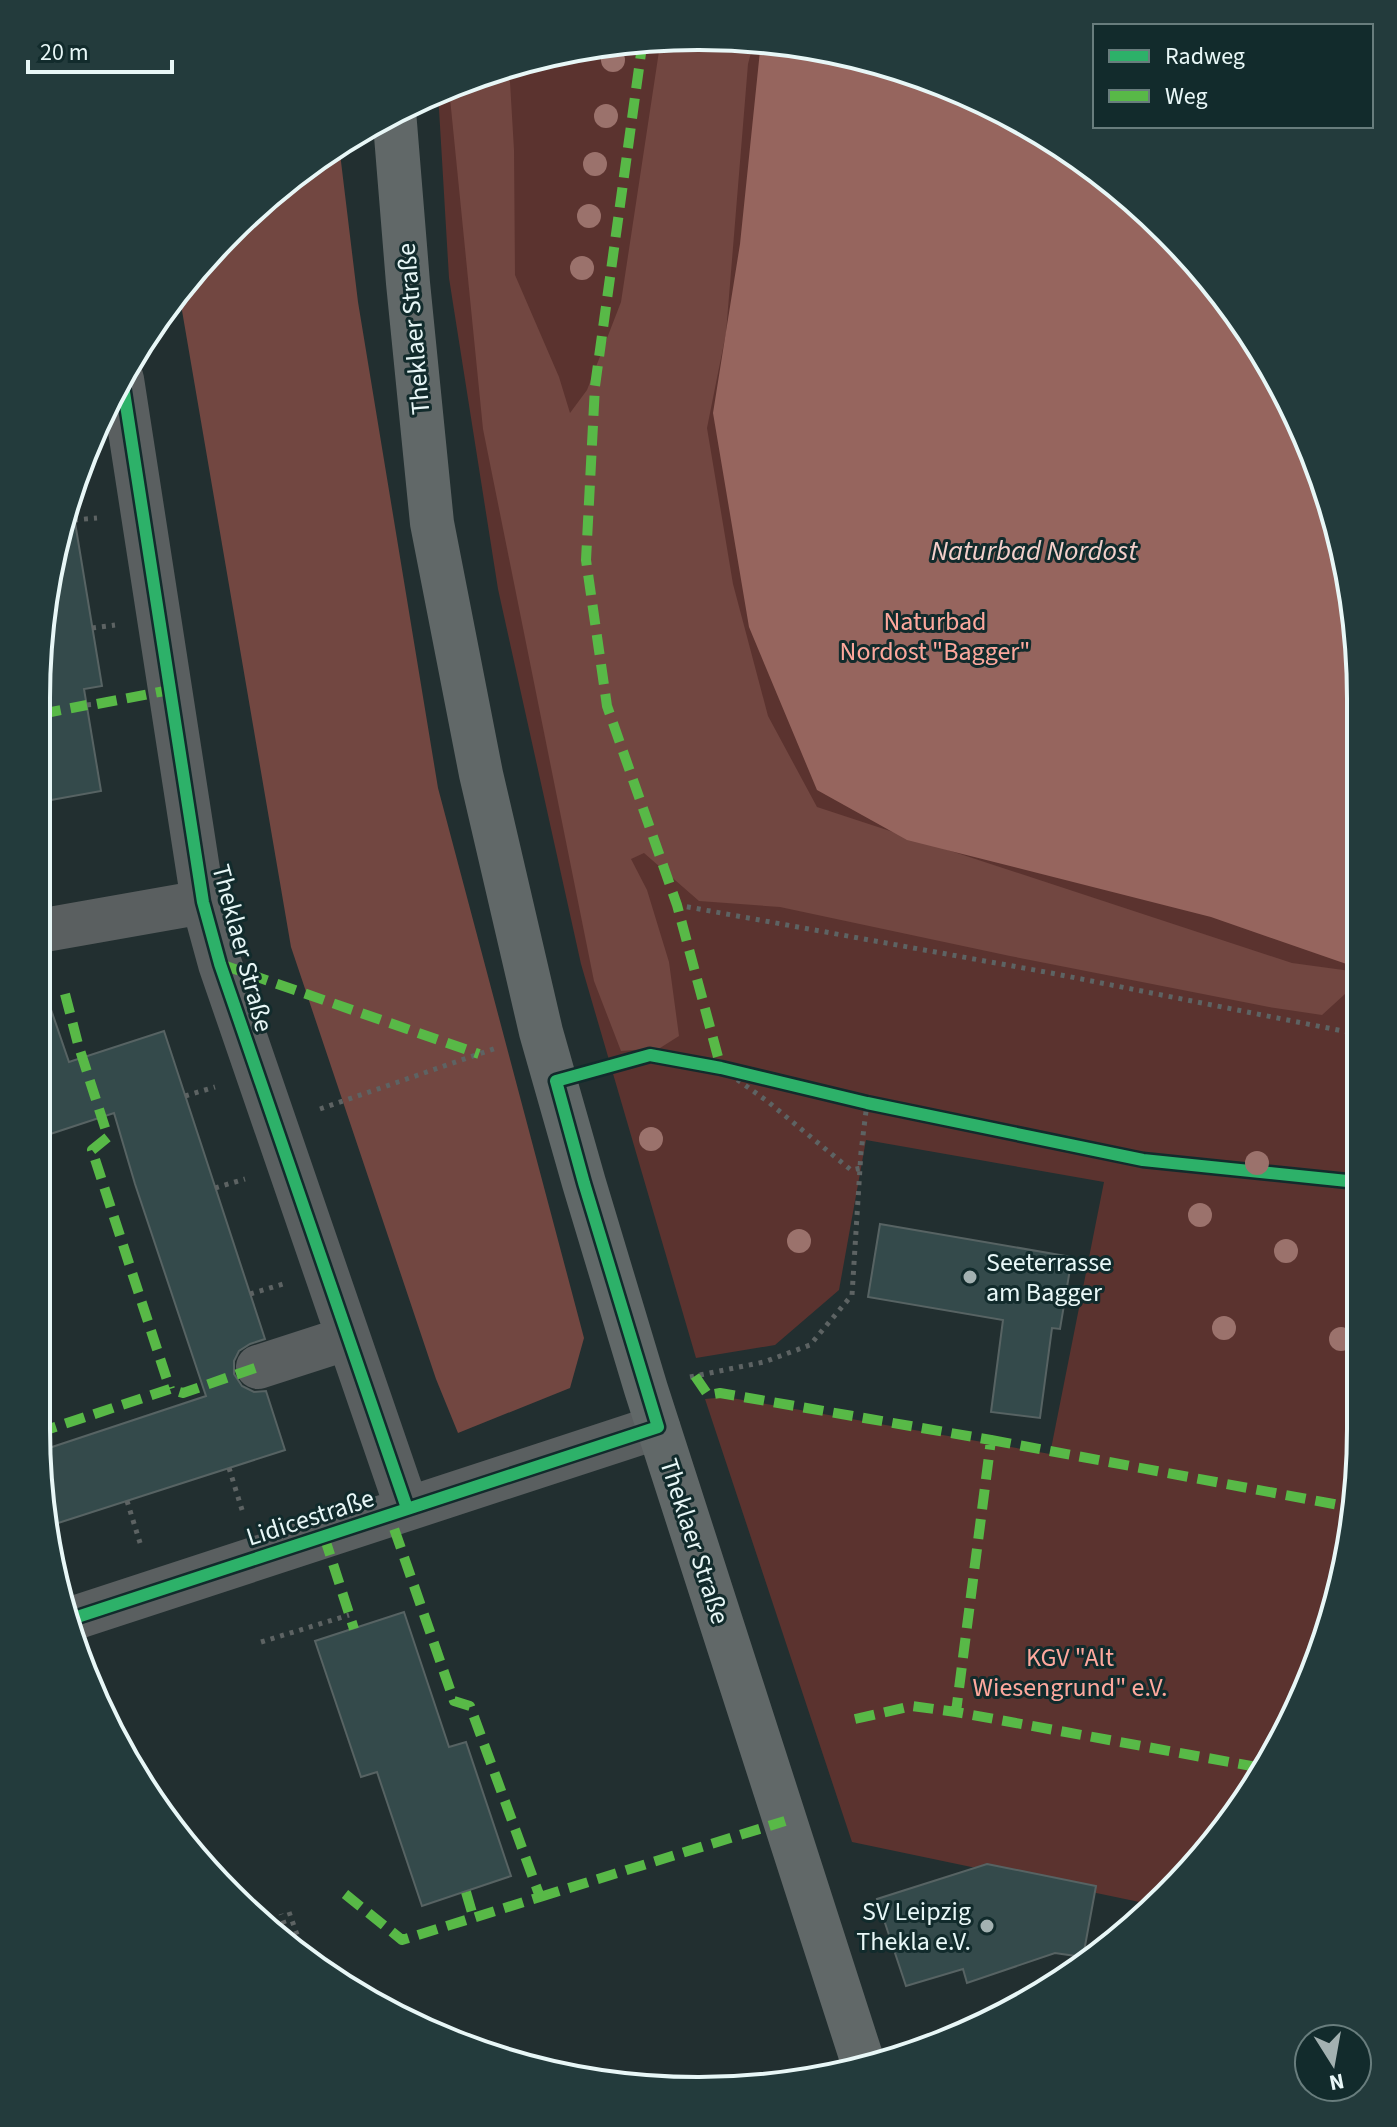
<svg xmlns="http://www.w3.org/2000/svg" width="1397" height="2127" viewBox="0 0 1397 2127" font-family="'Source Sans 3',sans-serif">
	<style>
		.green { fill: #5b332f }
		.forest { fill: #724741 }
		.water { fill: #96655e }
		.building { fill: #344a4b; stroke: #576363; stroke-width: 2 }
		.lines { fill: none; stroke-linecap: round; stroke-linejoin: round }
		.path { stroke: #5d6363; stroke-width: 5; stroke-dasharray: 4 6; stroke-linecap: butt }
		.minor { stroke: #5a5f60; stroke-width: 44 }
		.major { stroke: #616868; stroke-width: 44 }
		.quiet { stroke: #58b947; stroke-width: 10; stroke-dasharray: 20 10; stroke-linecap: butt }
		.cycleway-casing { stroke: #122b2c; stroke-width: 17 }
		.cycleway { stroke: #2db169; stroke-width: 12 }
		.tree { fill: #9b726c }
		.poi-dot { fill: #a3b1b1; stroke: #122b2c; stroke-width: 3 }
		.labels { text-anchor: middle; stroke-width: 6; stroke-linejoin: round; paint-order: stroke }
		.street-label { font-size: 26px; fill: #e8f7f7; stroke: #122b2c }
		.park-label { font-size: 26px; fill: #fea89d; stroke: #122b2c }
		.poi-label { font-size: 26px; fill: #e8f7f7; stroke: #122b2c; text-anchor: start }
		.water-label { font-size: 28px; font-style: italic; fill: #f4d0cb; stroke: #122b2c }
		.rim { fill: none; stroke: #e8f7f7; stroke-width: 4 }
	</style>
	<rect width="100%" height="100%" fill="#222f30"/>
	<path class="green" d="M656,37L785,42L1030,125L1136,201L1224,296L1293,406L1339,527L1360,656L1355,1515L1293,1721L1196,1866L1149,1904L852,1842L705,1399L726,1397L1050,1454L1104,1182L866,1140L839,1290L775,1345L696,1358L581,964L498,589L449,278L438,92L527,58Z"/>
	<path class="forest" d="M661,38L754,41L748,64L726,333L707,428L733,584L768,716L817,807L1292,963L1358,972V993L1345,994L1322,1015L1269,1007L1010,956L780,907L699,901L644,853L631,859L647,890L669,962L679,1036L660,1048L621,1051L594,981L483,429L449,88L509,65L514,150L515,275L559,377L570,413L587,390L621,302Z
		M339,145L358,302L438,788L584,1338L570,1388L458,1433L436,1379L291,947L179,293L201,261L296,173Z"/>
	<path class="water" d="M761,41L785,42L912,71L1030,125L1136,201L1224,296L1293,406L1339,527L1360,656L1358,968L1211,917L907,840L817,790L749,627L713,413L740,244Z"/>
	<path class="building" d="M73,510L102,686L84,689L101,791L40,802L42,612Z
		M45,992L69,1062L164,1031L265,1339L250,1344L239,1351L234,1361V1374L242,1386L254,1392L266,1391L285,1450L52,1525L40,1451L206,1396L135,1184L114,1113L38,1138L39,993Z
		M880,1224L1072,1257L1060,1329L1052,1328L1040,1418L991,1412L1003,1320L868,1297Z
		M404,1612L449,1747L466,1742L511,1876L422,1906L377,1772L361,1777L315,1641Z
		M987,1864L1096,1886L1083,1957L1055,1953L967,1983L963,1969L906,1986L877,1899Z"/>
	<g class="lines">
		<path class="path" d="M74,520L97,518
			M92,628L115,625
			M87,705L97,704
			M40,850L42,864
			M677,905L1051,973L1358,1034
			M721,1068L767,1101L851,1170L861,1168
			M185,1096L215,1087
			M320,1109L499,1047
			M41,1137L50,1164
			M215,1188L245,1179
			M250,1294L283,1284
			M690,1377L764,1362L810,1345L852,1295L861,1152L867,1103L1143,1160L1357,1182
			M229,1468L243,1513
			M127,1501L141,1546
			M261,1642L349,1615
			M289,1912L306,1960
			M280,1938L288,1935L281,1914
			M291,1950L301,1947"/>
		<path class="minor" d="M122,379L203,902L220,964L407,1508
			M39,931L203,902
			M258,1367L348,1338
			M68,1620L658,1427"/>
		<path class="major" d="M394,111L408,283L432,523L481,774L541,1032L584,1183L646,1389L865,2069"/>
		<path class="quiet" d="M643,39L595,386L586,560L607,706L677,905L721,1068
			M97,704L170,690
			M41,714L87,705
			M220,964L479,1054
			M65,994L78,1044L108,1137L92,1150L170,1389
			M695,1376L708,1395L720,1393L991,1440L956,1712
			M37,1433L170,1389L183,1393L258,1367
			M991,1440L1355,1508
			M324,1536L354,1629
			M855,1719L912,1706L956,1712L1262,1768
			M466,1892L473,1916
			M345,1894L402,1940L540,1897L470,1706L454,1701L389,1514
			M540,1897L785,1821"/>
		<defs>
			<path id="cycleway" d="M122,379L203,902L220,964L407,1508
				M68,1620L658,1427L584,1183L556,1081L650,1055L721,1068L867,1103L1143,1160L1357,1182"/>
		</defs>
		<use href="#cycleway" class="cycleway-casing"/>
		<use href="#cycleway" class="cycleway"/>
	</g>
	<g class="tree">
		<circle cx="613" cy="60" r="12"/>
		<circle cx="606" cy="116" r="12"/>
		<circle cx="595" cy="164" r="12"/>
		<circle cx="589" cy="216" r="12"/>
		<circle cx="582" cy="268" r="12"/>
		<circle cx="651" cy="1139" r="12"/>
		<circle cx="1257" cy="1163" r="12"/>
		<circle cx="1200" cy="1215" r="12"/>
		<circle cx="799" cy="1241" r="12"/>
		<circle cx="1286" cy="1251" r="12"/>
		<circle cx="1224" cy="1328" r="12"/>
		<circle cx="1341" cy="1339" r="12"/>
	</g>
	<g class="poi-dot">
		<circle cx="970" cy="1277" r="8"/>
		<circle cx="987" cy="1926" r="8"/>
	</g>
	<g class="labels">
		<g class="street-label">
			<text transform="translate(413 329) rotate(-95)" y="9">Theklaer Straße</text>
			<text transform="translate(243 948) rotate(75)" y="9">Theklaer Straße</text>
			<text transform="translate(310 1517) rotate(-18)" y="9">Lidicestraße</text>
			<text transform="translate(695 1541) rotate(72)" y="9">Theklaer Straße</text>
		</g>
		<g class="park-label">
			<text x="935" y="630">Naturbad<tspan x="935" dy="30">Nordost "Bagger"</tspan></text>
			<text x="1070" y="1666">KGV "Alt<tspan x="1070" dy="30">Wiesengrund" e.V.</tspan></text>
		</g>
		<g class="poi-label">
			<text x="986" y="1271">Seeterrasse<tspan x="986" dy="30">am Bagger</tspan></text>
			<text x="971" y="1920" text-anchor="end">SV Leipzig<tspan x="971" dy="30">Thekla e.V.</tspan></text>
		</g>
		<g class="water-label">
			<text x="1034" y="560">Naturbad Nordost</text>
		</g>
	</g>
	<path d="M0 0H1397V2127H0ZM698 50H699A648 648 0 0 1 1347 698V1429A648 648 0 0 1 699 2077H698A648 648 0 0 1 50 1429V698A648 648 0 0 1 698 50Z" fill="#233b3c" fill-rule="evenodd"/>
	<path class="rim" d="M698 50H699A648 648 0 0 1 1347 698V1429A648 648 0 0 1 699 2077H698A648 648 0 0 1 50 1429V698A648 648 0 0 1 698 50Z"/>
	<rect x="1093" y="24" width="280" height="104" fill="#122b2c" stroke="#687d7d" stroke-width="2"/>
	<rect x="1109" y="50" width="40" height="12" fill="#2db169" stroke="#687d7d" stroke-width="2"/>
	<text x="1165" y="64" font-size="24" fill="#e8f7f7">Radweg</text>
	<rect x="1109" y="90" width="40" height="12" fill="#58b947" stroke="#687d7d" stroke-width="2"/>
	<text x="1165" y="104" font-size="24" fill="#e8f7f7">Weg</text>
	<g transform="translate(1333 2063) rotate(169)"><circle r="38" fill="#122b2c" stroke="#687d7d" stroke-width="2"/>
	<path d="M0-6L14 30L0 20L-14 30Z" fill="#a3b1b1"/>
	<text y="-12" font-size="22" font-weight="bold" text-anchor="middle" fill="#e8f7f7">N</text>
	</g>
	<path d="M28 60v12h144v-12" fill="none" stroke="#e8f7f7" stroke-width="4"/>
	<text x="40" y="60" font-size="24" fill="#e8f7f7" stroke="#122b2c" stroke-width="6" paint-order="stroke">20 m</text>
</svg>
